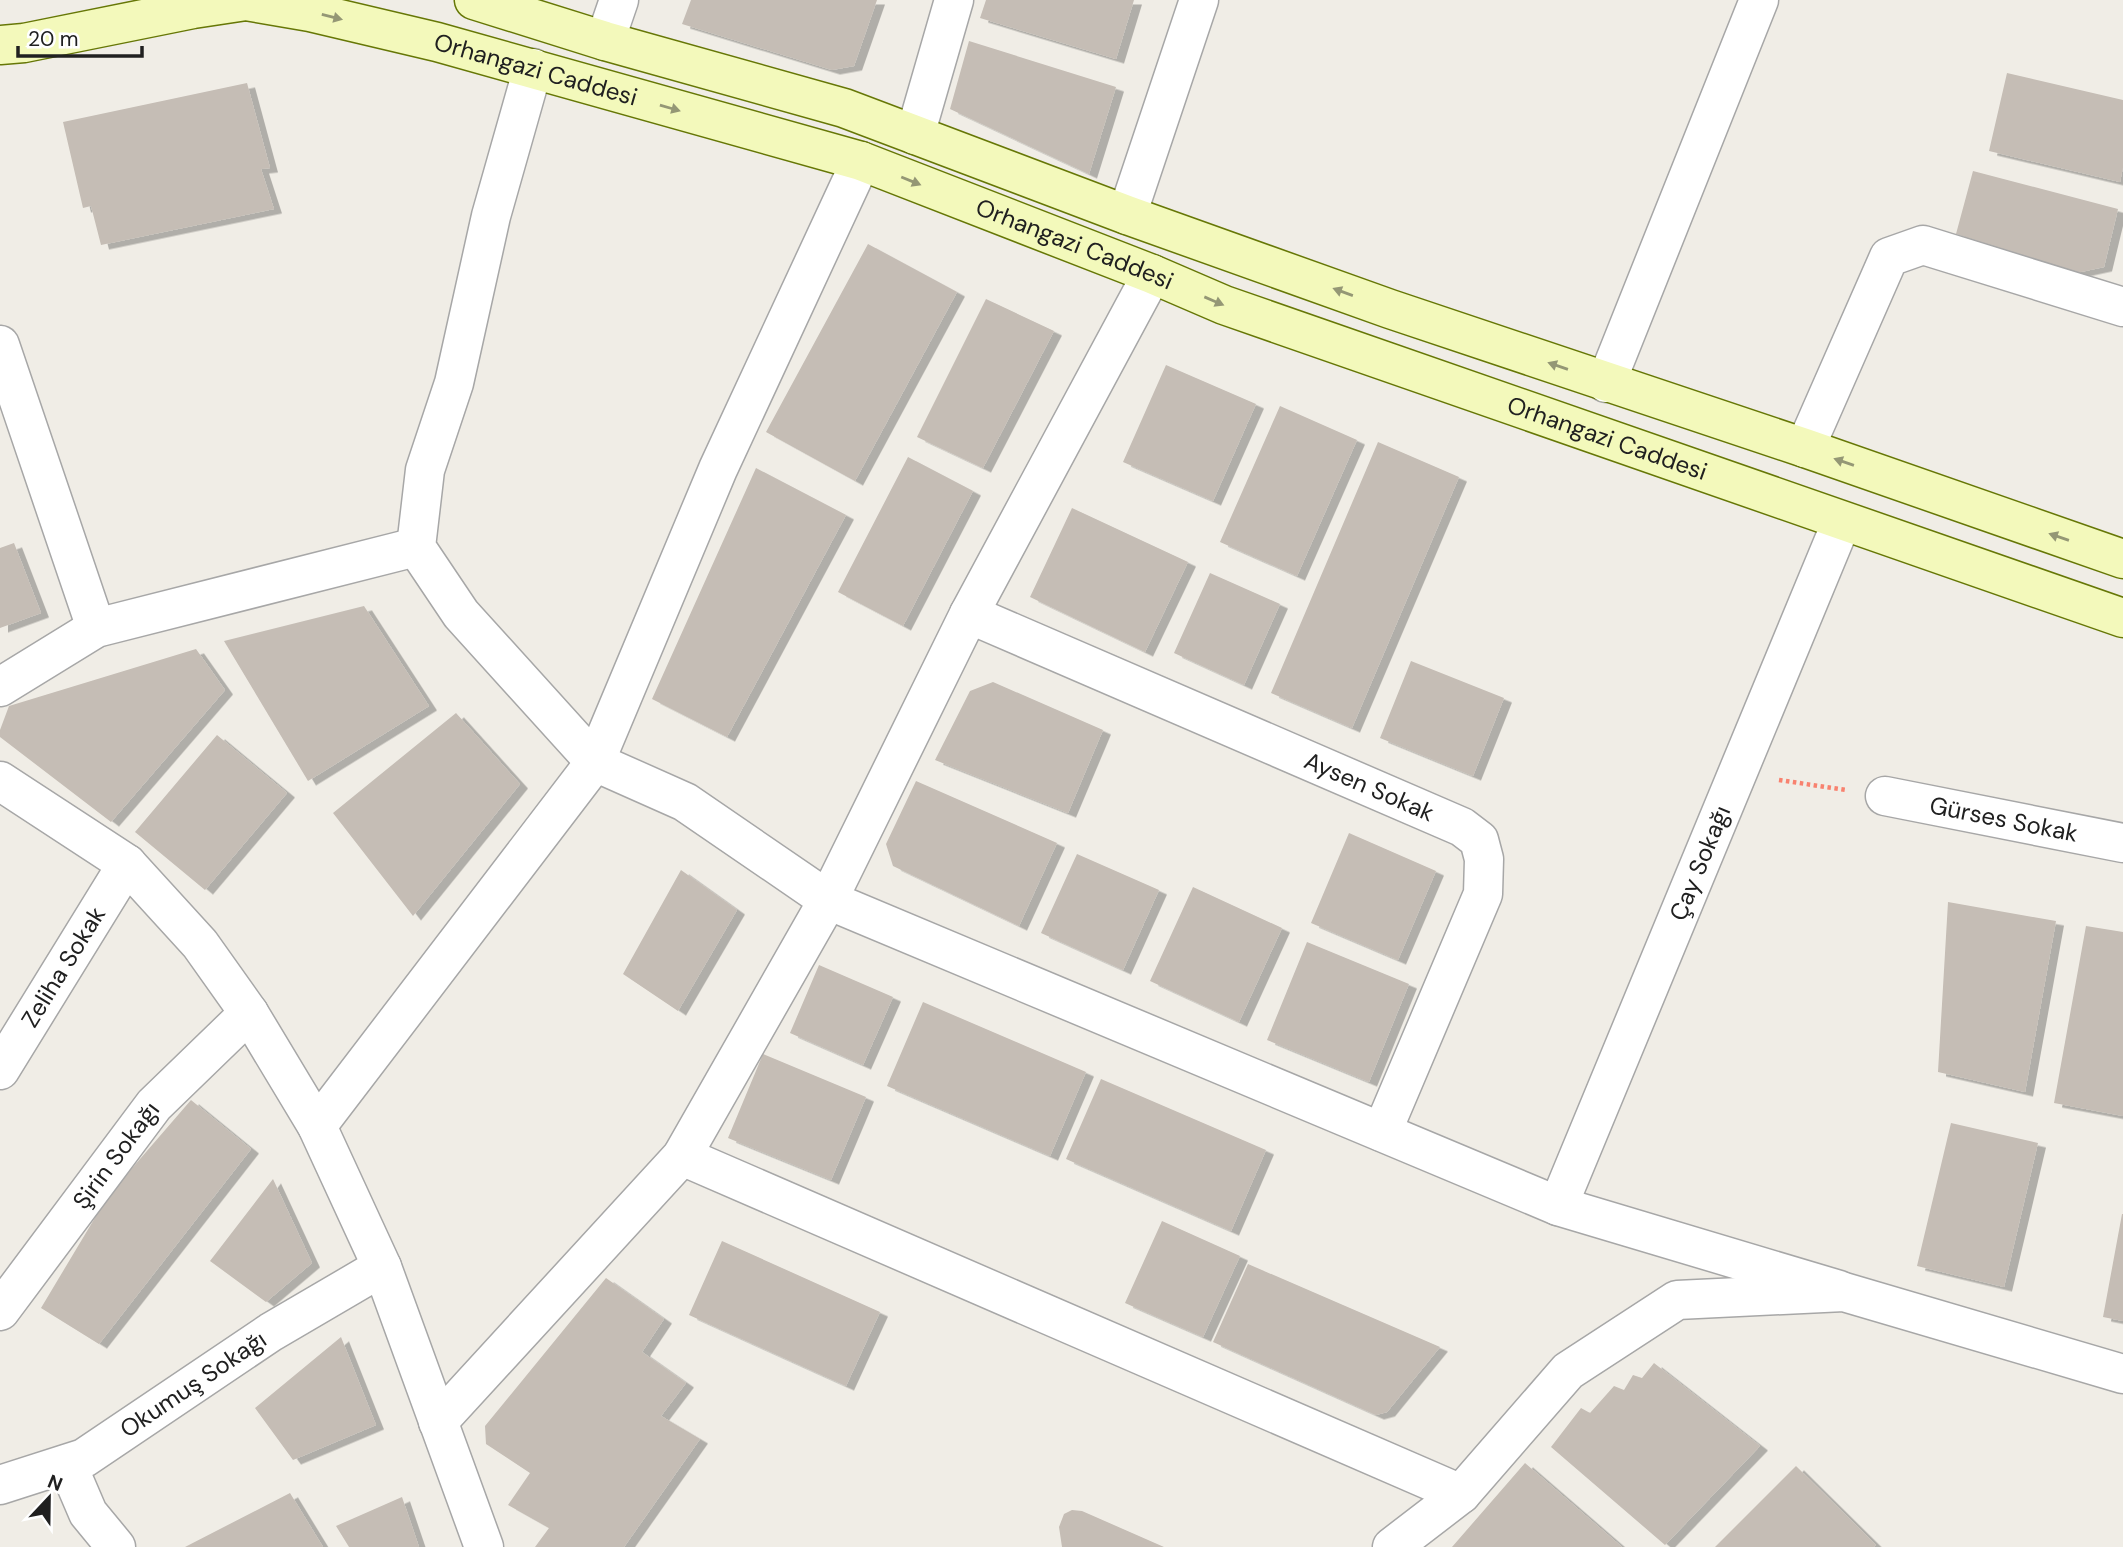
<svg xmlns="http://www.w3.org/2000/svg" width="2123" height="1547" viewBox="0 0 2123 1547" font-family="'DM Sans',sans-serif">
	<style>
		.building { fill: #c5bdb5; filter: url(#shadow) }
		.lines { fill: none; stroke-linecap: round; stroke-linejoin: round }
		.minor-casing { stroke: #a7a7a7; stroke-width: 41 }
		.tertiary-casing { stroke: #a7a7a7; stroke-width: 41 }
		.secondary-casing { stroke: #667706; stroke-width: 41 }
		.path { stroke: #f8826f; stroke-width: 4.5; stroke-dasharray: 3.5 3.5; stroke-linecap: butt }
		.minor { stroke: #fff; stroke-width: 38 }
		.tertiary { stroke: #fff; stroke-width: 38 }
		.secondary { stroke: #f3f9bb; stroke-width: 38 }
		.oneway { fill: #949775 }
		.labels { text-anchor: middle; stroke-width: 6; stroke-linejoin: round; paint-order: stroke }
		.street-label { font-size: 24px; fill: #202020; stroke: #fff }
	</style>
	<defs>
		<filter id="shadow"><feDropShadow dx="8" dy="4.5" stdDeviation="0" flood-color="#0004"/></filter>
	</defs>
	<rect width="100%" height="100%" fill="#f0ede6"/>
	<path class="building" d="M691,0H877L854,66L832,70L682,24Z
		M986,0H1134L1116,59L980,18Z
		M969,41L1116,87L1089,174L950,109Z
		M2007,73L2123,100V167L2120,182L1989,151Z
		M247,83L270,168L261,169L274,209L101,245L91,206L83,208L63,122Z
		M1973,171L2118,209L2104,267L2076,273L1956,234Z
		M868,244L957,292L855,481L766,432Z
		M986,299L1054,331L983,468L917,437Z
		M1166,365L1256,404L1213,501L1123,462Z
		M1280,406L1357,440L1297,576L1220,542Z
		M1378,442L1459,477L1352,728L1271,693Z
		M908,457L973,491L903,626L838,592Z
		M756,468L846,515L727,737L652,699Z
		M1072,508L1188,562L1145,652L1030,597Z
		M14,543L41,613L0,628V548Z
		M1210,573L1280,604L1244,685L1174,653Z
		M364,606L429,706L308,781L224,641Z
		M196,649L225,690L111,822L0,737V730L9,706Z
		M1411,661L1504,698L1473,776L1380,738Z
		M993,682L1103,730L1068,813L935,760L970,691Z
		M456,713L520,784L413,916L333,813Z
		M217,735L287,793L205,890L135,832Z
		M916,781L1057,843L1019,926L893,866L886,844Z
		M1349,833L1436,871L1398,960L1311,923Z
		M1077,854L1159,890L1123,970L1041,933Z
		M681,870L737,910L678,1011L623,974Z
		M1193,887L1282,928L1239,1022L1150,981Z
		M1948,902L2056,921L2025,1092L1938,1072Z
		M2086,926L2123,932V1116L2054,1103Z
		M1307,942L1409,984L1369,1082L1267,1040Z
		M819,965L893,997L863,1065L790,1033Z
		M923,1002L1086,1072L1050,1156L887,1086Z
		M763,1054L866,1097L831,1180L728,1138Z
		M1101,1079L1266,1150L1231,1231L1066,1159Z
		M191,1100L251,1149L99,1344L41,1308L108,1196Z
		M1951,1123L2038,1143L2004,1287L1917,1266Z
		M273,1179L312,1263L266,1302L210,1261Z
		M2122,1214H2123V1321L2103,1317Z
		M1162,1221L1240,1256L1203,1337L1125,1303Z
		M722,1241L880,1312L846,1386L689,1315Z
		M1248,1264L1440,1347L1387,1412L1376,1415L1213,1342Z
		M606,1278L664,1319L642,1352L686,1383L661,1416L700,1439L624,1547H535L549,1528L508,1505L530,1473L486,1444L485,1426Z
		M341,1337L376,1425L293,1460L255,1408Z
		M1654,1363L1760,1446L1665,1545L1551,1447L1581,1408L1590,1413L1614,1386L1624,1390L1633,1375L1642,1378Z
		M1525,1463L1622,1547H1452Z
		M1796,1466L1876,1545L1874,1547H1715Z
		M290,1493L323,1547H185Z
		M402,1497L419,1547H349L336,1526Z
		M1072,1510L1082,1511L1164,1547H1062L1059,1527L1064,1514Z"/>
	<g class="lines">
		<defs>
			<g id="minor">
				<path d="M605,41L619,0"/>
				<path d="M533,68L491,216L454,383L425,470L416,547L461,614L595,762L685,802L828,900L1558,1206L1839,1290"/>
				<path d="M915,135L954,0"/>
				<path d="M1127,215L1199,0"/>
				<path d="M0,345L96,628"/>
				<path d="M1606,383L1759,0"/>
				<path d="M1805,448L1889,257L1923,245L2123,307"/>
				<path id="s1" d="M969,614L1462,827L1479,840L1484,859L1483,894L1382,1132"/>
				<path d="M0,687L96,628L416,547"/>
				<path id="s2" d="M1885,796L2123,843"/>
				<path id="s3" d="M0,1070L127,864"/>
				<path d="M317,1126L595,762L718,469L861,161"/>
				<path d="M682,1156L1461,1494"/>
				<path id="s4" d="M1558,1206L1842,521"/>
				<path id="s5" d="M0,1311L154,1105L249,1013"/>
				<path d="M438,1422L682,1156L828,900L969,614L1152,274"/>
				<path d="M67,1464L88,1513L116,1547"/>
				<path id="s6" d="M0,1485L84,1458L271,1332L382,1267"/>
			</g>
			<path id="tertiary" d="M0,781L127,864L200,944L249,1013L317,1126L382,1267L484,1547
				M1392,1547L1461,1494L1568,1371L1677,1300L1844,1292L2123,1374"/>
			<g id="secondary">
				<path d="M474,0L605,41L844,108L1127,215L1390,309L1805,448L2123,559"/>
				<path id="s7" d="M0,45L24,43L193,9L246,1L310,12L437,42L861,161L1152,274L1224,305L2123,618"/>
			</g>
		</defs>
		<use href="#minor" class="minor-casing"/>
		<use href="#tertiary" class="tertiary-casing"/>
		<use href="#secondary" class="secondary-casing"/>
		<path class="path" d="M1779,780L1846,790"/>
		<use href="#minor" class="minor"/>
		<use href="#tertiary" class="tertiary"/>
		<use href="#secondary" class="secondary"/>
	</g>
	<defs><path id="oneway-solid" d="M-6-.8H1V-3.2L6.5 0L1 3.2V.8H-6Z" transform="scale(1.75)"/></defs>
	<g class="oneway">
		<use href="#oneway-solid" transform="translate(332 17) rotate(14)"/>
		<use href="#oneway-solid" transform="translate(670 108) rotate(16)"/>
		<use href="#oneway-solid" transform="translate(911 181) rotate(22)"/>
		<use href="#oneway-solid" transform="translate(1343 292) rotate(-160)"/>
		<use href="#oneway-solid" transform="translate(1214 301) rotate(23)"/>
		<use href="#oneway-solid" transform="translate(1558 366) rotate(-161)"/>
		<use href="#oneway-solid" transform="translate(1844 462) rotate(-161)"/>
		<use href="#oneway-solid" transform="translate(2059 537) rotate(-161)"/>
	</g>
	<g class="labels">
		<g class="street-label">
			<text dy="8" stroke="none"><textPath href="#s7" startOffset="548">Orhangazi Caddesi</textPath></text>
			<text dy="8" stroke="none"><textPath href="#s7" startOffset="1115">Orhangazi Caddesi</textPath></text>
			<text dy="8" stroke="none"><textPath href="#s7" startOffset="1682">Orhangazi Caddesi</textPath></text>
			<text dy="8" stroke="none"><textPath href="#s1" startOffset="436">Aysen Sokak</textPath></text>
			<text dy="8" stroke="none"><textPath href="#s2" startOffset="121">Gürses Sokak</textPath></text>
			<text dy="8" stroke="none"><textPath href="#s4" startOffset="371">Çay Sokağı</textPath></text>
			<text dy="8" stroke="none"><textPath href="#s3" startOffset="121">Zeliha Sokak</textPath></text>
			<text dy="8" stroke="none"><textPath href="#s5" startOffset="194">Şirin Sokağı</textPath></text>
			<text dy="8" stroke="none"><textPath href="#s6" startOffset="220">Okumuş Sokağı</textPath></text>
		</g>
	</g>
	<g transform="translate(49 1498) rotate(22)" stroke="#ffffff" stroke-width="5" paint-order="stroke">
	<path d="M0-5L12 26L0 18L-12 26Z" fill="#202020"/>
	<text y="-10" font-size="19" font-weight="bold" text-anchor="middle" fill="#202020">N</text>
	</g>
	<path d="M18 46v10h124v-10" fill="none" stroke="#202020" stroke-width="3.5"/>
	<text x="28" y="46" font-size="21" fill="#202020" stroke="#ffffff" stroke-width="5" paint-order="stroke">20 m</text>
</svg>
